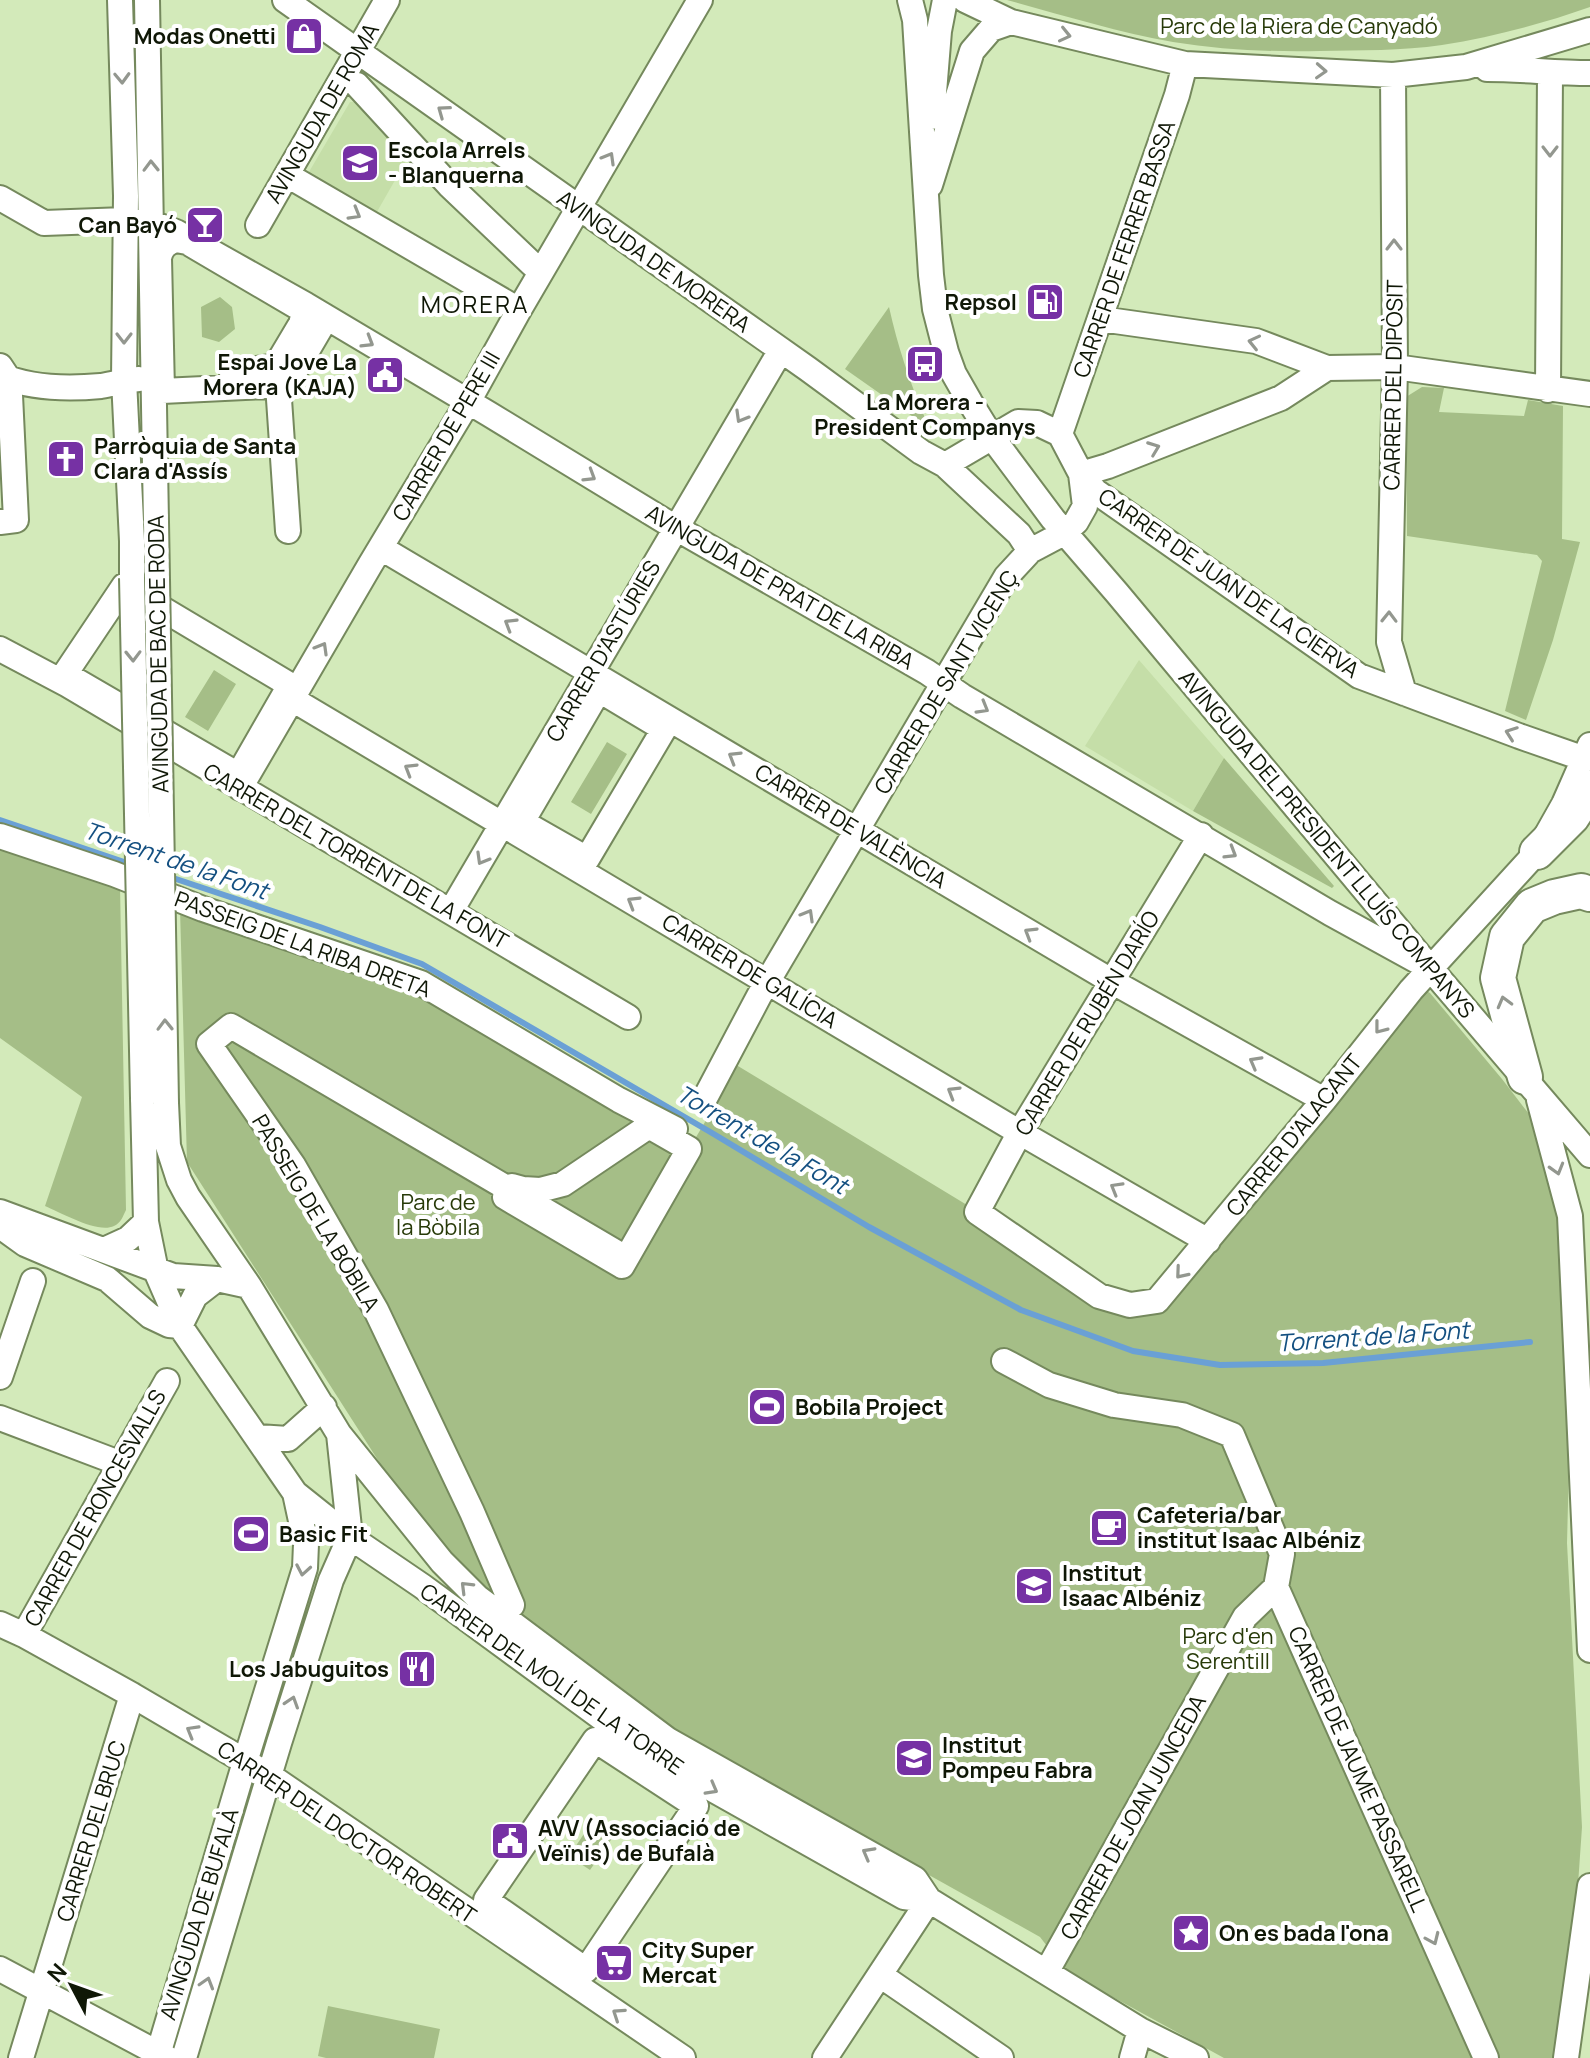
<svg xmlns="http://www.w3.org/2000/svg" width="1590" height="2058" viewBox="0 0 1590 2058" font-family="Manrope,sans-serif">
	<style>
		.built { fill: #c5dea8 }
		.green { fill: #a5be87 }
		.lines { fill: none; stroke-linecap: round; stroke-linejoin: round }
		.stream { stroke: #6aa0d5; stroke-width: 6 }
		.minor-casing { stroke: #75895d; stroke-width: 28 }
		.highway-casing { stroke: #75895d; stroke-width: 38 }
		.minor { stroke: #fff; stroke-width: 24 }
		.highway { stroke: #fff; stroke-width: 34 }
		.minor-bridge-casing { stroke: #75895d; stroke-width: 28; stroke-linecap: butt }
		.minor-bridge { stroke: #fff; stroke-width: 24 }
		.oneway { stroke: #93978f }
		.labels { text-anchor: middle; stroke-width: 8; stroke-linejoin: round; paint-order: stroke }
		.park-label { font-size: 22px; fill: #273a08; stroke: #fff }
		.poi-label { font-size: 22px; font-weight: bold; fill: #0f1706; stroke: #fff; text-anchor: start }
		.street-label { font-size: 22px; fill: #0f1706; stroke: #fff }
		.neighbourhood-label { font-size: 24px; letter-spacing: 2px; fill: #0f1706; stroke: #fff }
		.water-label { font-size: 24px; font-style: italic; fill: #145081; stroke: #fff }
	</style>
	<rect width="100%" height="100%" fill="#d3eaba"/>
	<path class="built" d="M365,101L410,154L374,217L306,177L350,102Z
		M1139,660L1224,758L1193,811L1085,746Z"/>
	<path class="green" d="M1007,0H1590V7C1542,24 1492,37 1442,45C1402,51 1360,50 1320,51C1271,52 1222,50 1173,42C1117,32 1062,15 1007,0Z
		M220,297L232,307L235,329L219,342L202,337L201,307Z
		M889,307C898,347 909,380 925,418L919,421L845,369Z
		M1422,387L1444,388L1439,412L1524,416L1528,400L1563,406L1562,539L1580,542L1553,640L1526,720L1505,711L1542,561L1537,555L1407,536L1406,397Z
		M214,670L236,684L208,731L185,717Z
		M607,742L627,754L591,814L571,802Z
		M1224,758L1334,886L1332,888L1193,811Z
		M0,846L120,886L126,1210C123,1216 121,1223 114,1226C98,1234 62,1213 45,1206L82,1097L0,1038Z
		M180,909L408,985L689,1149L705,1122L704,1116L733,1063L967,1205L969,1218L1029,1262L1090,1301L1139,1313L1425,990L1430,993L1502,1079L1539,1127L1559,1167L1571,1387L1567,1543L1582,1827L1572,1971L1556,2058H1224L1067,1972L1040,1937L673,1732L597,1678L453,1564L408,1507L187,1162Z
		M592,1822L613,1837L590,1870L569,1856Z
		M328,2006L440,2029L434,2058H326L318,2056Z"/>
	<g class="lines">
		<path class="stream" d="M0,820L133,865
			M167,876L320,927L422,964L712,1133L869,1227L1021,1310L1133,1351L1220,1365L1323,1363L1530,1342"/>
		<defs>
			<path id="minor" d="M120,0L126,196L124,380L132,541V578
				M147,0L157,580
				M285,0L808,369L921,452L945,465L1018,422L1037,423L1060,434L1081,474L1095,491L1359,676L1519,736L1585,759
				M910,0L915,20L931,275L935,309L946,352L954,374L970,402L991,436L1053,519L1117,593L1430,968L1590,1155
				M965,0L1011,22L1185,64L1393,75L1466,67L1590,30
				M1487,69C1521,69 1555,73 1590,73
				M1393,75L1395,367L1389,642L1404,693
				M357,85L449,185L532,264
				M932,117L939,31L945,0
				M287,175L519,310
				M930,185L972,51L991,29L1011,22
				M0,198L44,223L125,220L152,223L176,232L306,305L489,414L676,528L927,672L962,696L1330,913L1430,968
				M258,225L387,0
				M176,240L187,242L318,319L321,327L304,356L301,355L296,365L298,366L287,385L162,391L159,258C161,248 166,243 176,240Z
				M1101,319L1256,341L1327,368L1395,367L1590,394
				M0,366L8,378L10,395L16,520L0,522
				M277,370L288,531
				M232,373L276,366L301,324L306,305
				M0,375C31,389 68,389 101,386C114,384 126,380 139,379
				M1548,390L1550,73
				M1060,434L1177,95L1185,64
				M945,465L1019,534L1030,551
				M1081,474L1108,466L1281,398L1327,368
				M381,548L1113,982L1324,1100
				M124,586L290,685L240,772L237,774L65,674Z
				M0,649L68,685L628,1017
				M599,690L664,729L587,859L522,822Z
				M292,699L1007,1125L1208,1241
				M240,788L370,565L468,402L519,310L700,0
				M1201,835L1020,1132L977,1212L1099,1296L1130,1305L1157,1301L1324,1100L1411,990L1537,852L1564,804L1590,745
				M0,836L114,874L203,909L421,983L619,1100L675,1129
				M451,911L781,350
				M143,1098L146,1222L156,1271L180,1326L295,1493L350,1537L422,1586L655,1757L904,1897L929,1900
				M704,1100L759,996L1006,577L1030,551L1064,533L1076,522L1085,506L1081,474
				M1539,1100L1570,1216L1590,1650
				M166,1103L168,1146L179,1180L188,1197L249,1286L339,1434L442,1562L477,1597L668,1740L915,1879L929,1900L1140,2030L1196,2058
				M649,1126L689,1149L622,1266L505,1197L512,1186L523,1189L540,1190L563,1184Z
				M0,1212L173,1276L217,1279L249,1286
				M0,1226L25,1244L107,1279L150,1316L169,1325L180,1326
				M104,1250L128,1239L146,1222
				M180,1326L195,1296L217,1279
				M1004,1361L1049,1385L1114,1405L1182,1415L1232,1435L1282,1554L1276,1587L1486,2058
				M0,1377L33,1281
				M0,1418L119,1463
				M258,1437L288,1439L324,1407
				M512,1605L472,1512L376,1310L293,1165L209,1044L231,1026L619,1254
				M0,1624L24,1635L132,1695L270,1776L683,2058
				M24,1635L167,1381
				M595,1740L696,1806L586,1970L486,1900Z
				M0,1969L167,2058
				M1047,1971L1245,1617L1276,1587
				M880,1975L1001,2058
				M21,2058L132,1695
				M157,2058L245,1762L305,1568L306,1544L295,1493
				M184,2058L279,1743L331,1580L350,1537L339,1434
				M825,2058L929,1900
				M1132,2058L1140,2030
				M1566,2058L1590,1886"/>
			<path id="highway" d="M1537,852L1572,817L1590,789
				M1525,1077L1498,978L1507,937L1532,906L1554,897L1581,891L1590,894"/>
		</defs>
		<use href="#minor" class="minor-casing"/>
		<use href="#highway" class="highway-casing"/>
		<use href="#minor" class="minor"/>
		<use href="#highway" class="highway"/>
		<defs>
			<path id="minor-bridge" d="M132,578L143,1098
				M157,580L166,1103"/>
		</defs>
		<use href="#minor-bridge" class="minor-bridge-casing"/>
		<use href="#minor-bridge" class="minor-bridge"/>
	</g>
	<defs><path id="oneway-chevron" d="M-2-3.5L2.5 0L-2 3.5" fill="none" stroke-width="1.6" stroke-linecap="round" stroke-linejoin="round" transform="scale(2)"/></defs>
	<g class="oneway">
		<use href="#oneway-chevron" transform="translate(1065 35) rotate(13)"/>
		<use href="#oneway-chevron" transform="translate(1321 71) rotate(3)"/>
		<use href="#oneway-chevron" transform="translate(122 78) rotate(88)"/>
		<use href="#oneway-chevron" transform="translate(443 111) rotate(-144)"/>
		<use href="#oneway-chevron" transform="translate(1550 151) rotate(90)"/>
		<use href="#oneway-chevron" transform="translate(609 158) rotate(-60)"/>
		<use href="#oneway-chevron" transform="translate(151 166) rotate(-91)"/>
		<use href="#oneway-chevron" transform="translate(355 214) rotate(30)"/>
		<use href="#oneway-chevron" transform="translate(1394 245) rotate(-90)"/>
		<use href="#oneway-chevron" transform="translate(124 338) rotate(90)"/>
		<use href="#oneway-chevron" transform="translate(368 342) rotate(31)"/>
		<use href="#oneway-chevron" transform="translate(1254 342) rotate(-167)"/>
		<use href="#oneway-chevron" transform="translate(741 417) rotate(120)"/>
		<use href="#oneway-chevron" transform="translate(1154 448) rotate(-21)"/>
		<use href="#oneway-chevron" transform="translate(590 476) rotate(32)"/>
		<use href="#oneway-chevron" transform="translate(1389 617) rotate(-89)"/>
		<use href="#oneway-chevron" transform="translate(510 624) rotate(-149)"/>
		<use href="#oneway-chevron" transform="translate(322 648) rotate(-60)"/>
		<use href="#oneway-chevron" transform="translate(133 656) rotate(89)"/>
		<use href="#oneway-chevron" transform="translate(983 708) rotate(30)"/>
		<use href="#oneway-chevron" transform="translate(1511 733) rotate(-160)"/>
		<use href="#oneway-chevron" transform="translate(734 757) rotate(-149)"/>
		<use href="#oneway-chevron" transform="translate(410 769) rotate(-149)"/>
		<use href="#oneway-chevron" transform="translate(1231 853) rotate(31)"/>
		<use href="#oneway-chevron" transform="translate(482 859) rotate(120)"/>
		<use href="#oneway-chevron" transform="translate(633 902) rotate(-149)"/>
		<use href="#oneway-chevron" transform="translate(808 915) rotate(-60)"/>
		<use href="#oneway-chevron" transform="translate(1030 933) rotate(-149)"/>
		<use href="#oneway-chevron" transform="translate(1504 1002) rotate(-105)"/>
		<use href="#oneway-chevron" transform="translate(165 1025) rotate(-91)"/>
		<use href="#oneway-chevron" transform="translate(1380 1028) rotate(128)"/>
		<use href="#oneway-chevron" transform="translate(1255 1062) rotate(-151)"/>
		<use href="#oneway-chevron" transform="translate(953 1092) rotate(-149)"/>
		<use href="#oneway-chevron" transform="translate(1557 1169) rotate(74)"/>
		<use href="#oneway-chevron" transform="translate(1116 1188) rotate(-150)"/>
		<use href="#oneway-chevron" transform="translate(1181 1273) rotate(130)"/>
		<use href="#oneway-chevron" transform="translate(303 1570) rotate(100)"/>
		<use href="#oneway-chevron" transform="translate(466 1587) rotate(-135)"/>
		<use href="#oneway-chevron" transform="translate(292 1702) rotate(-72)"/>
		<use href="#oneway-chevron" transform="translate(192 1731) rotate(-150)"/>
		<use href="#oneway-chevron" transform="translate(712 1789) rotate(29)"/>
		<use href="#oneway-chevron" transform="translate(868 1853) rotate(-151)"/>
		<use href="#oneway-chevron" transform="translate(1433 1939) rotate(66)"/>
		<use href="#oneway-chevron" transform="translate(207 1983) rotate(-73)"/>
		<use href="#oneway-chevron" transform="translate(618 2014) rotate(-146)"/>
	</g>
	<defs>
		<symbol id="shop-square" viewBox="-11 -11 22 22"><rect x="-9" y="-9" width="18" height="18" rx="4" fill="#7631a4" stroke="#fff"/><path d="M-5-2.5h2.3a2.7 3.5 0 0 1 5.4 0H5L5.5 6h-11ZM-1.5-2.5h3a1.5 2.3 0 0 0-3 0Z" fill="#fff"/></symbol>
		<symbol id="school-square" viewBox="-11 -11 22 22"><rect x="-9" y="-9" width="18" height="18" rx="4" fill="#7631a4" stroke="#fff"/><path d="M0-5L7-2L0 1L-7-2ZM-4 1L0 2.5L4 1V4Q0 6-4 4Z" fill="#fff"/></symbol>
		<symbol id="bar-square" viewBox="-11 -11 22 22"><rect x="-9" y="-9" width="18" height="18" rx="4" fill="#7631a4" stroke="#fff"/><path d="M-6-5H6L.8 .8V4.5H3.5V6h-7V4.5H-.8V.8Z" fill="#fff"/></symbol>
		<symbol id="fuel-square" viewBox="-11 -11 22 22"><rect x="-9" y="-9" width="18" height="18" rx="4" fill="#7631a4" stroke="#fff"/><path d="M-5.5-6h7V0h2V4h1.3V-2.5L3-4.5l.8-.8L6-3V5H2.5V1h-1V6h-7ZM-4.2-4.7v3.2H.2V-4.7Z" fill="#fff"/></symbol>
		<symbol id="bus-square" viewBox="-11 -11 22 22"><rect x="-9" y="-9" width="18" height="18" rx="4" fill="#7631a4" stroke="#fff"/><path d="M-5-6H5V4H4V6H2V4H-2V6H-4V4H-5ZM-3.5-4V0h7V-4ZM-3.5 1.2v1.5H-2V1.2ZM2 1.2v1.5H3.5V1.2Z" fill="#fff"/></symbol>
		<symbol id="civic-square" viewBox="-11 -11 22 22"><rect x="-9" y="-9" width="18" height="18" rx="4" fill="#7631a4" stroke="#fff"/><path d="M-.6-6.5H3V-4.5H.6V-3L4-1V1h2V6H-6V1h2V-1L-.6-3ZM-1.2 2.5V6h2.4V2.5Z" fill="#fff"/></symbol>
		<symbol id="church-square" viewBox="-11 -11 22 22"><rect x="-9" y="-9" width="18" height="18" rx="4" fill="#7631a4" stroke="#fff"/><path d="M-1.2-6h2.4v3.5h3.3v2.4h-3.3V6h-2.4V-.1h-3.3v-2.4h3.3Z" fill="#fff"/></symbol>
		<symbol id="stadium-square" viewBox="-11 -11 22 22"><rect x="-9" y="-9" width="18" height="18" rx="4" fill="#7631a4" stroke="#fff"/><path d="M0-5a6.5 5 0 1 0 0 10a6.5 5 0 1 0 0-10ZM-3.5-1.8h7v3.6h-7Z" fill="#fff"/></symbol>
		<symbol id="cafe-square" viewBox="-11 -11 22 22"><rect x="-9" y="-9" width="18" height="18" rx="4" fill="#7631a4" stroke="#fff"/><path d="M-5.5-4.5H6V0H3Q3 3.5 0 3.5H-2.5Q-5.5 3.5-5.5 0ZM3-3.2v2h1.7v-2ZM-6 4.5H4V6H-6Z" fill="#fff"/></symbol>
		<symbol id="restaurant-square" viewBox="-11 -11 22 22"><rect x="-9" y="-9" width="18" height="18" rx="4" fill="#7631a4" stroke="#fff"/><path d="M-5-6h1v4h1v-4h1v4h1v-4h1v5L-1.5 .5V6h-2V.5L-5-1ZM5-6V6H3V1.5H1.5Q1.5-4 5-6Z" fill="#fff"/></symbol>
		<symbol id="sight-square" viewBox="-11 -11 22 22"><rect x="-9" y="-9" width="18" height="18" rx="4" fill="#7631a4" stroke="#fff"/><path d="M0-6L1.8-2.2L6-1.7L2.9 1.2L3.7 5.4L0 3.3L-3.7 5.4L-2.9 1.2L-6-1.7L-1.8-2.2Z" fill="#fff"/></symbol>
		<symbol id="supermarket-square" viewBox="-11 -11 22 22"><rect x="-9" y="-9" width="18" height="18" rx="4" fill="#7631a4" stroke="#fff"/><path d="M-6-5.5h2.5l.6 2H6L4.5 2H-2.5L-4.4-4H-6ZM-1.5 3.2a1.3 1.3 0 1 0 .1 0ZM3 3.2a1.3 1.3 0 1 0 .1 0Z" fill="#fff"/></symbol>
	</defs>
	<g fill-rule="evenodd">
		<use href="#shop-square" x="282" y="14" width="44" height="44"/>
		<use href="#school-square" x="338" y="141" width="44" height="44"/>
		<use href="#bar-square" x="183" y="203" width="44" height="44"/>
		<use href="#fuel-square" x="1023" y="280" width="44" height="44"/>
		<use href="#bus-square" x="903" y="342" width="44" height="44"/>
		<use href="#civic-square" x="363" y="353" width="44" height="44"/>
		<use href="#church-square" x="44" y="437" width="44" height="44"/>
		<use href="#stadium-square" x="745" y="1385" width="44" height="44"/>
		<use href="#cafe-square" x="1087" y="1506" width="44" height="44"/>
		<use href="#stadium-square" x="229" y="1512" width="44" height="44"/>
		<use href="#school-square" x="1012" y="1564" width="44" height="44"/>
		<use href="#restaurant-square" x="395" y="1647" width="44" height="44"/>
		<use href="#school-square" x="892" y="1736" width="44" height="44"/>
		<use href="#civic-square" x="488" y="1819" width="44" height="44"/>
		<use href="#sight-square" x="1169" y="1911" width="44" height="44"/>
		<use href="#supermarket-square" x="592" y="1941" width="44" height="44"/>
	</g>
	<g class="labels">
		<g class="park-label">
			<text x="1299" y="34">Parc de la Riera de Canyadó</text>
			<text x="438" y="1210">Parc de<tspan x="438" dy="25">la Bòbila</tspan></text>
			<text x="1228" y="1644">Parc d'en<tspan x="1228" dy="25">Serentill</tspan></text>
		</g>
		<g class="poi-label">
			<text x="276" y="44" text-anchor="end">Modas Onetti</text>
			<text x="388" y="158">Escola Arrels<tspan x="388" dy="25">- Blanquerna</tspan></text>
			<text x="177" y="233" text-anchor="end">Can Bayó</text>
			<text x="1017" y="310" text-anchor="end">Repsol</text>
			<text x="357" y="370" text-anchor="end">Espai Jove La<tspan x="357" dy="25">Morera (KAJA)</tspan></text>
			<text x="925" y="410" text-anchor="middle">La Morera -<tspan x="925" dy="25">President Companys</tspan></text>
			<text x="94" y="454">Parròquia de Santa<tspan x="94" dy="25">Clara d'Assís</tspan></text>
			<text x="795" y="1415">Bobila Project</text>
			<text x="1137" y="1523">Cafeteria/bar<tspan x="1137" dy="25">institut Isaac Albéniz</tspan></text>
			<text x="279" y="1542">Basic Fit</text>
			<text x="1062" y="1581">Institut<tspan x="1062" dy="25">Isaac Albéniz</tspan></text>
			<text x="389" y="1677" text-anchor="end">Los Jabuguitos</text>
			<text x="942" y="1753">Institut<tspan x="942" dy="25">Pompeu Fabra</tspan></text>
			<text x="538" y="1836">AVV (Associació de<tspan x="538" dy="25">Veïnis) de Bufalà</tspan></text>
			<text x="1219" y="1941">On es bada l'ona</text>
			<text x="642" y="1958">City Super<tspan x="642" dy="25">Mercat</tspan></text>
		</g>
		<g class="street-label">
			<text transform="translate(322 113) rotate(-60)" y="8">AVINGUDA DE ROMA</text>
			<text transform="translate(1124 249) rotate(-71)" y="8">CARRER DE FERRER BASSA</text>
			<text transform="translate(654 261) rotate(35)" y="8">AVINGUDA DE MORERA</text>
			<text transform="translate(1393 385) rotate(-89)" y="8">CARRER DEL DIPÒSIT</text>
			<text transform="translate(446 436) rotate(-60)" y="8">CARRER DE PERE III</text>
			<text transform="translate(1229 583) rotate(35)" y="8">CARRER DE JUAN DE LA CIERVA</text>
			<text transform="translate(780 587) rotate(30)" y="8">AVINGUDA DE PRAT DE LA RIBA</text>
			<text transform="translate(603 651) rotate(-60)" y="8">CARRER D'ASTÚRIES</text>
			<text transform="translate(158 654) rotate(-91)" y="8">AVINGUDA DE BAC DE RODA</text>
			<text transform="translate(946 682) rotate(-59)" y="8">CARRER DE SANT VICENÇ</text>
			<text transform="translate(851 826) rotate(31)" y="8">CARRER DE VALÈNCIA</text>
			<text transform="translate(1327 844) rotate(50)" y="8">AVINGUDA DEL PRESIDENT LLUÍS COMPANYS</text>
			<text transform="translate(356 856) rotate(30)" y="8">CARRER DEL TORRENT DE LA FONT</text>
			<text transform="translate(303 944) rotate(20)" y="8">PASSEIG DE LA RIBA DRETA</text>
			<text transform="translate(750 971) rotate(31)" y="8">CARRER DE GALÍCIA</text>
			<text transform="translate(1087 1023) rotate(-59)" y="8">CARRER DE RUBÉN DARÍO</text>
			<text transform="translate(1294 1135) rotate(-51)" y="8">CARRER D'ALACANT</text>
			<text transform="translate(316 1213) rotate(59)" y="8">PASSEIG DE LA BÒBILA</text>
			<text transform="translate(95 1508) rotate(-61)" y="8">CARRER DE RONCESVALLS</text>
			<text transform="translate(552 1679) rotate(35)" y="8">CARRER DEL MOLÍ DE LA TORRE</text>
			<text transform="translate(1358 1769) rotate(66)" y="8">CARRER DE JAUME PASSARELL</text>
			<text transform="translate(1133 1817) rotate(-61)" y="8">CARRER DE JOAN JUNCEDA</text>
			<text transform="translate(91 1831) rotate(-73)" y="8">CARRER DEL BRUC</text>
			<text transform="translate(347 1832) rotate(34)" y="8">CARRER DEL DOCTOR ROBERT</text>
			<text transform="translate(199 1914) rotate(-73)" y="8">AVINGUDA DE BUFALÀ</text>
		</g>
		<g class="neighbourhood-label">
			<text x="475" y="313">MORERA</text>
		</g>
		<g class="water-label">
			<text transform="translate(176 861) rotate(19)" y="8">Torrent de la Font</text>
			<text transform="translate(762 1140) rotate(30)" y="8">Torrent de la Font</text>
			<text transform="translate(1373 1337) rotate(-4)" y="8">Torrent de la Font</text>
		</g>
	</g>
	<g transform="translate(72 1986) rotate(311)" stroke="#ffffff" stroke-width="6" paint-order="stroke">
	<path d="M0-6L14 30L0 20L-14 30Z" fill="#0f1706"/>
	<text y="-12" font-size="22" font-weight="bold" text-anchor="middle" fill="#0f1706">N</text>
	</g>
</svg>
